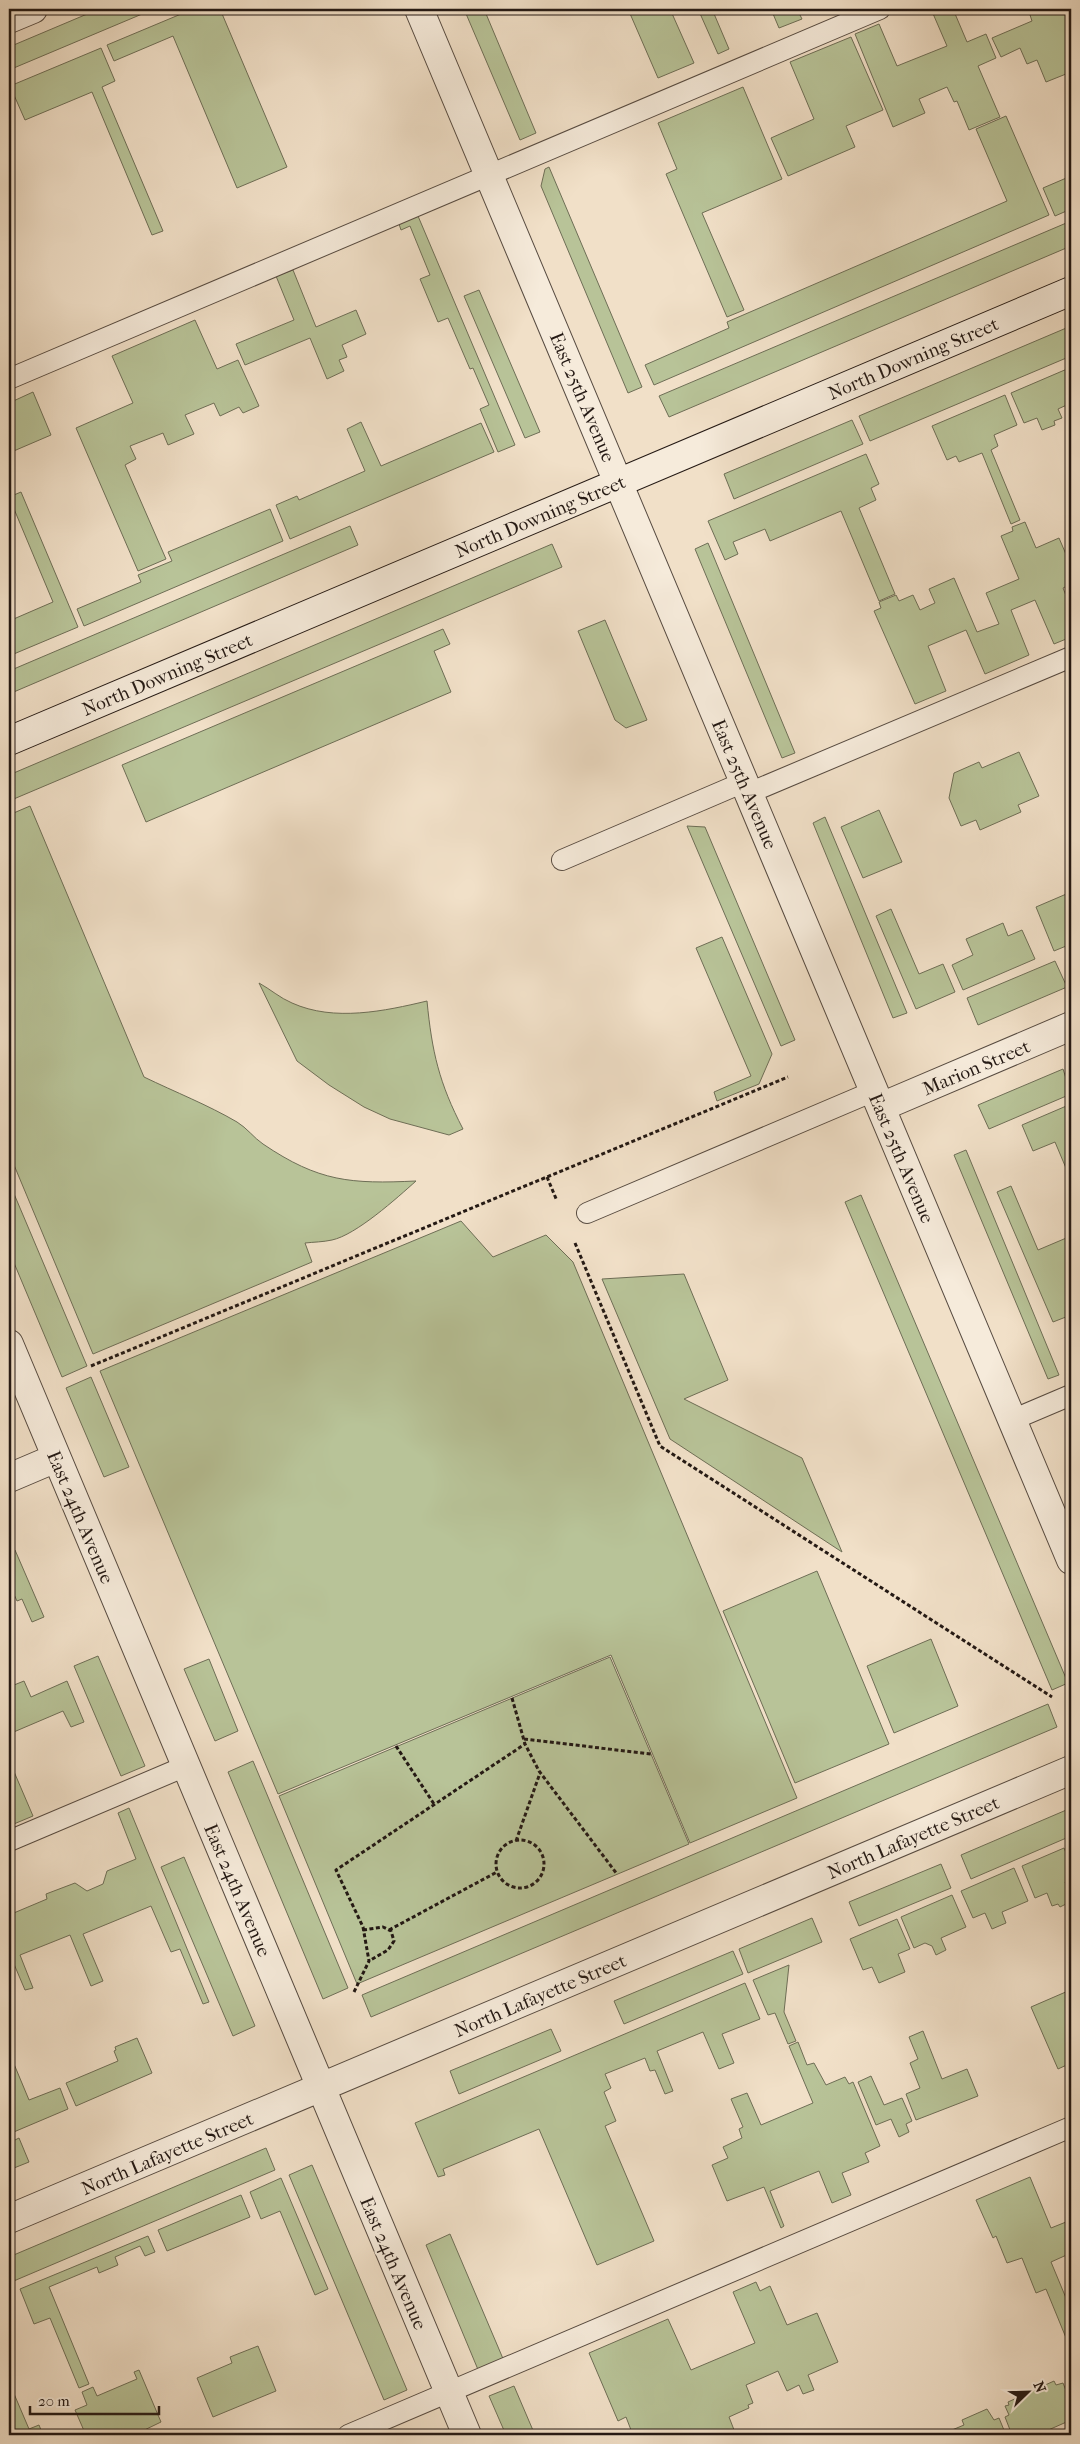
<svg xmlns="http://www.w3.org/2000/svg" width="1080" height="2444" viewBox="0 0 1080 2444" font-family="'IM FELL French Canon',serif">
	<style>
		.green { fill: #b8c398; stroke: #6e6e56 }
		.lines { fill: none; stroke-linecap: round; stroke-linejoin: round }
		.service-casing { stroke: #574b41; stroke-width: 22 }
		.minor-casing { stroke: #574b41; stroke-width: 30 }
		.secondary-casing { stroke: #241914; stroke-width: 30 }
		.path { stroke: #241914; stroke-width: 3; stroke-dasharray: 4 2.5; stroke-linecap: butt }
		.service { stroke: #f6ebdb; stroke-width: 20 }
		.minor { stroke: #f6ebdb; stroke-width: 28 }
		.secondary { stroke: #f6ebdb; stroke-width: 28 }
		.labels { text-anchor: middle; stroke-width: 4.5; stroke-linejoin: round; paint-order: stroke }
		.street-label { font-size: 19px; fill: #241914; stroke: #f6ebdb }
	</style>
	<rect width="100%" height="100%" fill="#f1e0c8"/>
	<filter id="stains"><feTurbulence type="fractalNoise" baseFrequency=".004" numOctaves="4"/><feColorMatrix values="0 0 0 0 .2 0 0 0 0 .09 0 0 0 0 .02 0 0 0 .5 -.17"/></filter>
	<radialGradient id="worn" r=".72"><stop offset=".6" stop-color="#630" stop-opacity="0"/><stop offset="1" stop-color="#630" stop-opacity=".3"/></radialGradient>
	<path class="green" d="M99,9H154L9,70V47Z
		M193,9H220L287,167L237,188L173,36L114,61L107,45Z
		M464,9H484L536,133L520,140Z
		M628,9H670L694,63L658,78Z
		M698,9H712L729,49L718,54Z
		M771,9H797L802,19L779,28Z
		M931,9H953L967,42L986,34L996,58L978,66L1000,117L969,130L957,101L954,102L947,87L919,99L925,113L893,127L855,34L879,24L897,66L947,46Z
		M1045,9H1071V72L1046,82L1037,60L1027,64L1020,48L1001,57L992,38L1032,21L1030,15Z
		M851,37L883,110L846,126L855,147L788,176L771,138L814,119L790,62Z
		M101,48L115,81L102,87L163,231L152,235L92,92L25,120L10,86Z
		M743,87L782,179L702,213L744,310L727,317L666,174L677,169L658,123Z
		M1006,116L1049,215L654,385L645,365L729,328L727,322L1007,201L976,129Z
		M549,167L642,387L628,393L541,186L545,169Z
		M1071,176V209L1055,216L1043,188Z
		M418,216L515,445L498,452L480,409L489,405L473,368L470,369L448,318L438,322L420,279L430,275L410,226L401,230L399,224Z
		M1071,221V246L669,417L659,396Z
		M293,270L316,327L356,310L366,334L342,345L347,357L339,360L344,371L327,379L310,338L245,365L236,344L294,320L276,276Z
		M479,290L540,432L525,438L464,296Z
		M195,320L217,369L238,360L259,406L243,413L239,407L220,416L214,403L185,415L194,434L168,445L163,433L130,446L136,459L125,465L166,559L138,571L76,428L133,403L112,356Z
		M1071,326V356L870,441L859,416Z
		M1067,369L1071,378V403L1058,409L1062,418L1054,421L1055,425L1042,430L1037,418L1024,423L1011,393Z
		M33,392L51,435L9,453V403Z
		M1005,395L1017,425L994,435L998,446L991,450L1020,520L1011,524L982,453L959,462L956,456L947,460L932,426Z
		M852,420L863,444L734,499L724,474Z
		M361,422L381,466L481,423L494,452L290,539L276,505L297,496L299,500L365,471L347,429Z
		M866,454L879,484L871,488L876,500L859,508L895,594L879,601L841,511L770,541L765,529L733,542L738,554L725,560L708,521Z
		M21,492L78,627L9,656V621L53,602L9,497Z
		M270,509L283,541L84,626L77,609L141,582L138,575L172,561L168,552Z
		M1025,522L1036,548L1059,538L1071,566V584L1063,588L1071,608V637L1054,644L1035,600L1011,610L1029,655L985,674L966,630L928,646L946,691L915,704L874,611L881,608L879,602L896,595L899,601L913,595L920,610L935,603L929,589L954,578L977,632L999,624L986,593L1019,579L1001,536L1013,531L1012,527Z
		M350,526L358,545L9,694V671Z
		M708,543L795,753L782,758L695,549Z
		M552,544L562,567L9,801V775Z
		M605,620L647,720L626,728L615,720L578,631Z
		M443,629L450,644L434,651L451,692L146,822L122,765Z
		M1019,752L1039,796L1018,805L1021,812L980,830L976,820L961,826L949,798L954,773L979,762L982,768Z
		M30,806L144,1077C175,1092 208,1105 237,1122C247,1128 254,1138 263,1144C319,1182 351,1184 416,1181C397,1198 356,1235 332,1240C323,1242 314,1242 305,1243L312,1262L93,1354L9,1153V815Z
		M879,810L902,862L863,878L841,827Z
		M825,817L907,1013L893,1018L813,823Z
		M687,826L705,827L795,1040L781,1046Z
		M1071,892V944L1054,951L1036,907Z
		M891,909L919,974L943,964L955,992L916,1009L876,916Z
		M1003,923L1008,936L1022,930L1035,959L963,990L952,965L973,955L966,939Z
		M722,937L772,1054L759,1084L717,1101L714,1092L751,1076L696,948Z
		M1055,961L1067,987L978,1025L967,998Z
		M259,983C270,989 280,998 292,1003C334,1022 385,1011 427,1001C432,1052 439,1083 463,1129L449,1135L390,1119L364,1107L329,1085L297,1061Z
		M1063,1069L1071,1094L989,1129L978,1105Z
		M1071,1104V1180L1055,1142L1033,1151L1022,1125Z
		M966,1150L1059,1375L1048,1379L954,1155Z
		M9,1182L87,1366L62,1377L9,1251Z
		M1011,1186L1038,1250L1071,1236V1315L1053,1322L997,1192Z
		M861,1195L1068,1683L1052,1690L845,1202Z
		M461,1221L493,1257L546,1235L573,1262L797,1798L690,1843L611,1655L278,1794L100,1371Z
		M684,1274L728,1380L684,1399L802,1458L842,1552L670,1439L602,1279Z
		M91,1377L129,1467L104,1477L66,1388Z
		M15,1550L44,1617L32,1622L22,1599L17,1601L12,1590L9,1591V1552Z
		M817,1571L889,1744L795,1783L723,1611Z
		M931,1639L958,1706L894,1733L867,1666Z
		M98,1656L145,1766L121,1776L74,1666Z
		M610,1657L689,1844L357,1984L279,1796Z
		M209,1659L238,1731L215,1741L184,1669Z
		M24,1681L31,1697L67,1681L84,1722L71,1727L63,1711L9,1734V1687Z
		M1048,1704L1057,1727L371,2017L362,1995Z
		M9,1760L33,1816L9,1826Z
		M253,1761L348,1988L323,1999L228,1772Z
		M129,1808L209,2002L203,2004L180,1949L171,1952L151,1906L83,1934L103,1981L91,1986L70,1935L20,1955L33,1988L25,1990L11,1957H9V1915L47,1899L46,1894L75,1883L87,1891L103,1884L107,1871L136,1859L118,1813Z
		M1071,1808V1836L971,1879L961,1855Z
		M1064,1848L1071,1865V1879L1065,1882L1070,1895L1066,1897L1068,1903L1060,1907L1058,1904L1052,1906L1047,1893L1035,1898L1022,1866Z
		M184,1857L255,2026L233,2036L161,1867Z
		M941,1864L951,1888L859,1926L849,1902Z
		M1014,1868L1028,1901L1002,1912L1006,1923L992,1929L985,1913L973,1918L961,1891Z
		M952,1895L966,1927L941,1938L946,1950L936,1955L932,1946L925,1943L914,1948L901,1917Z
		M812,1918L822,1942L748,1973L739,1949Z
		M897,1919L910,1949L898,1954L905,1972L879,1983L872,1967L863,1970L850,1939Z
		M733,1951L743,1974L624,2024L614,2001Z
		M789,1965L784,2012L796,2041L788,2044L775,2013L768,2015L753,1980Z
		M745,1983L760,2019L722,2034L734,2063L719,2069L703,2032L657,2051L673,2091L665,2094L655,2070L650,2071L645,2058L605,2074L611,2088L604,2092L616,2121L605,2126L654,2241L597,2265L539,2129L443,2169L445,2175L438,2177L415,2123Z
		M1068,1991L1071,1997V2063L1058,2069L1031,2007Z
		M551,2029L561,2051L459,2094L450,2071Z
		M923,2031L942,2079L967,2069L978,2096L916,2120L906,2094L920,2088L910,2063L918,2059L909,2037Z
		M137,2038L152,2073L76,2106L66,2083L118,2061L114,2051L116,2050L115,2047Z
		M798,2042L807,2065L814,2063L826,2085L845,2077L849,2084L853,2082L880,2146L865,2153L869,2162L842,2173L851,2195L832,2203L819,2171L770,2191L784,2226L781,2228L764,2187L727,2201L712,2165L728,2158L723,2147L742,2138L739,2129L743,2127L731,2099L747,2093L761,2125L813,2103L789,2046Z
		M9,2052L29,2100L60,2088L68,2109L9,2134Z
		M871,2076L884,2105L902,2098L912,2121L906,2124L909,2132L899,2137L891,2119L876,2125L858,2082Z
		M19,2138L29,2162L9,2170V2143Z
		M266,2148L275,2170L9,2283V2257Z
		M312,2165L407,2390L384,2400L289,2175Z
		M1030,2177L1051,2228L1071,2220V2253L1051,2262L1071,2310V2350L1046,2289L1036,2293L1022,2258L1007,2263L996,2236L993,2238L976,2200Z
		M281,2178L328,2289L315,2295L280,2211L261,2219L250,2192Z
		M241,2195L250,2217L167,2251L158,2230Z
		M450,2234L504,2361L479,2372L426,2245Z
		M148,2236L155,2252L145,2256L140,2246L115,2257L118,2265L99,2273L97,2267L49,2287L89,2384L79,2388L50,2318L34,2324L20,2289Z
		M756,2282L760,2291L770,2286L787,2325L817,2313L838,2362L808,2375L814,2390L803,2394L799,2385L787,2391L778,2371L746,2385L753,2403L748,2405L749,2408L729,2417L736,2435H613L631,2430L626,2417L618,2421L589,2353L668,2319L691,2370L755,2343L733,2292Z
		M258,2346L276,2391L213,2417L197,2378L232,2363L230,2357Z
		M139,2370L161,2422L134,2435H81L85,2433L75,2410L87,2405L82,2392L93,2387L97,2396L137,2379L134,2372Z
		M1054,2381L1056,2385L1063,2383L1071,2403V2420L1037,2435H1012L1005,2417L1009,2415L1005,2406L1009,2405L1008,2402Z
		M9,2382L29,2429L39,2425L43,2435H9Z
		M514,2386L535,2435H506L489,2396Z
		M987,2409L994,2420L999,2418L1006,2435H940L964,2425L962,2420Z"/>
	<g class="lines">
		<defs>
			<path id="service" d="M9,379L880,9
				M749,793L1071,657
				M562,860L744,782
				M587,1213L874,1091
				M1012,1420L1071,1395
				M9,1841L186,1766
				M348,2435L1071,2127"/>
			<path id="minor" d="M419,9L1071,1560
				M9,19L33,9
				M881,1107L1071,1026
				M9,1344L467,2435
				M9,1478L56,1458
				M9,2219L1071,1770"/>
			<path id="secondary" d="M9,741L1071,291"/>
		</defs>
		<use href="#service" class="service-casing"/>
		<use href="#minor" class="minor-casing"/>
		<use href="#secondary" class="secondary-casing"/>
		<path class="path" d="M547,1177L557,1201
			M575,1243L660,1446L1052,1697
			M91,1366L788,1077
			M512,1698L525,1744L539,1771L617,1874
			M524,1739L651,1754
			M396,1746L434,1804
			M496 1864a24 24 0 1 1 48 0a24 24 0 1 1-48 0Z
			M516,1841L540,1773
			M363,1930L383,1927L391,1931L394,1941L388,1950L369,1961
			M389,1930L497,1872
			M354,1992L369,1961L363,1927L336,1870L525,1744"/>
		<use href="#service" class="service"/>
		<use href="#minor" class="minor"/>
		<use href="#secondary" class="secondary"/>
	</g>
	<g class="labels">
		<g class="street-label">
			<text transform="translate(913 358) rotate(-23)" y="7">North Downing Street</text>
			<text transform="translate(583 397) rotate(67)" y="7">East 25th Avenue</text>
			<text transform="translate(540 516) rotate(-23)" y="7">North Downing Street</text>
			<text transform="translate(167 674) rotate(-23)" y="7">North Downing Street</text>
			<text transform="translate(745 784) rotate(67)" y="7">East 25th Avenue</text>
			<text transform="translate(976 1067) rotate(-23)" y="7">Marion Street</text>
			<text transform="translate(902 1158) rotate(67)" y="7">East 25th Avenue</text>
			<text transform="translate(81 1517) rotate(67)" y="7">East 24th Avenue</text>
			<text transform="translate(913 1837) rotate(-23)" y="7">North Lafayette Street</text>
			<text transform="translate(238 1890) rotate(67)" y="7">East 24th Avenue</text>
			<text transform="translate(540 1995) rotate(-23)" y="7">North Lafayette Street</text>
			<text transform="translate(167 2153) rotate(-23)" y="7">North Lafayette Street</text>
			<text transform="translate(394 2263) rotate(67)" y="7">East 24th Avenue</text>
		</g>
	</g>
	<rect width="1080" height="2444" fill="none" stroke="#f1e0c8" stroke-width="30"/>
	<rect x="10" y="10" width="1060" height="2424" fill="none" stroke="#241914" stroke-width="2.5"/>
	<rect x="15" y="15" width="1050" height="2414" fill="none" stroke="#241914"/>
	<g transform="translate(1028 2392) rotate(67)" stroke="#f6ebdb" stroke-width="4" paint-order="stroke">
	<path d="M0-4L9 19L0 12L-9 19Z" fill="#241914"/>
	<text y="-8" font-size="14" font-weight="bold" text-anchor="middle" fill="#241914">N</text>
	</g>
	<path d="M30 2406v8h129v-8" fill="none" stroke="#241914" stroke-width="2.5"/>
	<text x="38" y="2406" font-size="15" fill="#241914" stroke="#f6ebdb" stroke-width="4" paint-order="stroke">20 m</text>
	<rect width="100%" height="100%" filter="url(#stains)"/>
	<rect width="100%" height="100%" fill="url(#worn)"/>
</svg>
